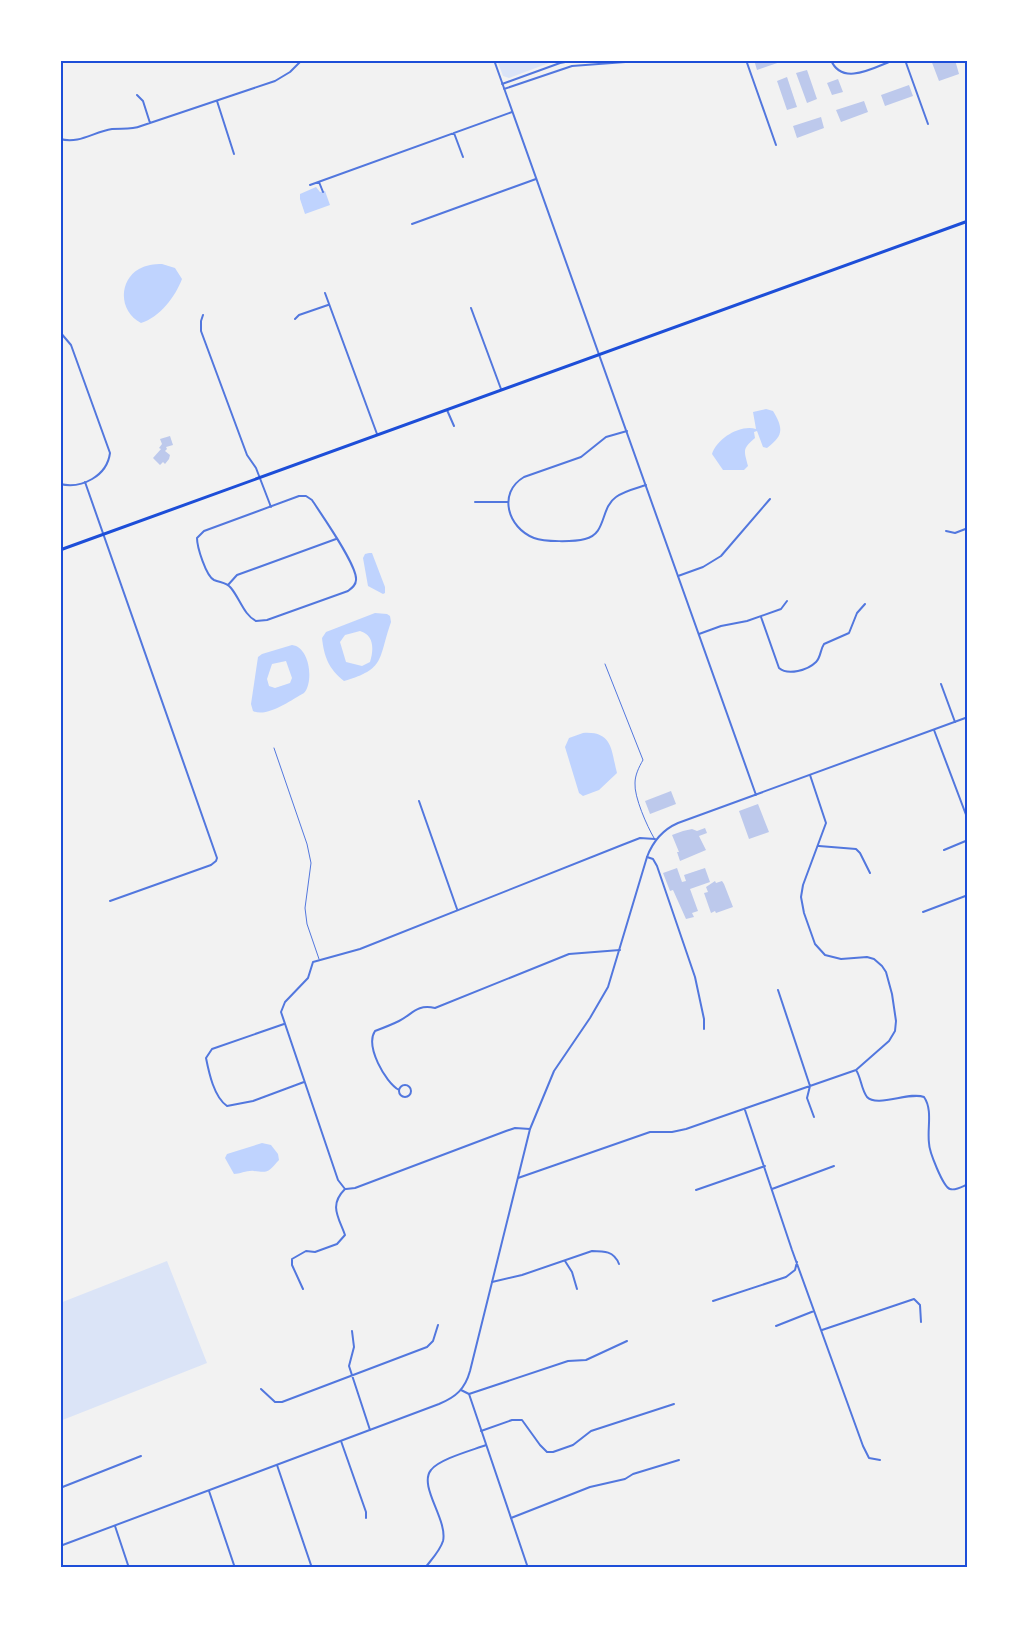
<svg xmlns="http://www.w3.org/2000/svg" width="1028" height="1628" viewBox="0 0 1028 1628" font-family="'Golos Text',sans-serif">
	<style>
		.green { fill: #dbe4f7 }
		.water { fill: #bfd3fe; fill-rule: evenodd }
		.building { fill: #bdc9ec }
		.lines { fill: none; stroke-linecap: round; stroke-linejoin: round }
		.service { stroke: #5277de; stroke-width: 1 }
		.minor { stroke: #5277de; stroke-width: 2 }
		.tertiary { stroke: #5277de; stroke-width: 2 }
		.secondary { stroke: #1d4ed8; stroke-width: 3 }
		.neatline { fill: none; stroke: #1d4ed8; stroke-width: 2 }
	</style>
	<rect width="100%" height="100%" fill="#f2f2f2"/>
	<path class="green" d="M497,60H557L509,78L503,76Z
		M167,1261L207,1363L60,1421V1303Z"/>
	<path class="water" d="M316,187L320,192L325,191L330,205L305,214L300,199V194Z
		M162,264L175,268L182,279C175,297 160,317 141,323C119,312 118,281 139,269C146,265 154,264 162,264Z
		M766,409L773,411C784,429 783,436 767,448L763,447L757,431L754,432L755,438C742,449 744,450 748,466L744,470H723L712,454C717,438 741,424 756,429L753,412Z
		M369,553H372L385,587V593L383,594L368,586L363,558L365,554Z
		M375,613L387,614L390,616L391,622C378,659 386,669 344,681C329,669 324,657 322,638L326,632ZM360,631C374,635 374,649 370,662L362,666L346,662L340,642L345,635Z
		M292,645C310,647 314,682 304,693C291,700 267,718 253,711L251,704L258,657L262,654ZM286,661L292,678L290,683L275,688L269,686L267,679L272,664Z
		M583,733C613,731 611,750 617,773L599,790L583,796L579,793L565,747L569,738Z
		M262,1143L271,1145L278,1154L279,1160C268,1172 269,1173 254,1171C248,1170 240,1174 234,1174L225,1158L227,1154Z"/>
	<path class="building" d="M754,60H786L757,70Z
		M931,60H955L959,74L939,81Z
		M807,70L817,99L807,103L796,73Z
		M787,77L797,107L787,110L777,81Z
		M838,79L843,92L832,95L827,83Z
		M909,85L913,96L885,106L881,95Z
		M864,101L868,112L841,122L836,110Z
		M821,117L824,128L797,138L793,126Z
		M170,436L173,445L166,447L167,449L165,451L170,455L169,459L165,464L163,462L160,465L153,458L161,449L159,448L162,444L160,439Z
		M671,791L676,804L650,814L645,801Z
		M758,804L769,832L749,839L739,811Z
		M705,828L707,833L699,836L706,850L680,861L677,852H679L672,835L683,831L692,829L697,831Z
		M677,868L682,882L686,881L684,875L705,868L710,882L690,889L698,911L692,913L694,917L686,919L673,890L670,891L663,873Z
		M715,881L716,883L722,881L724,884L733,907L716,913L715,911L711,913L704,893L708,892L706,887Z"/>
	<g class="lines">
		<path class="service" d="M605,664L643,760C639,767 635,775 635,783C634,797 647,826 654,838
			M274,748L307,844L311,863L305,908L307,924L319,959"/>
		<path class="minor" d="M746,60L776,145
			M831,60C842,87 875,67 894,60
			M905,60L928,124
			M137,95L143,101L150,123
			M217,101L234,154
			M454,133L463,157
			M60,139C80,144 93,132 112,129C122,128 131,130 141,126L275,81L290,72L302,60
			M319,182L323,192
			M310,185L512,112
			M412,224L536,179
			M325,293L377,434
			M471,308L501,389
			M203,315L201,321V331L247,455L256,468L271,507
			M295,319L299,315L328,305
			M60,332L71,345L110,453C107,476 82,489 60,484
			M447,410L454,426
			M627,431L606,437L581,457L524,477C497,493 508,528 534,538C544,542 574,542 585,539C607,534 600,508 616,497C624,491 637,488 646,485
			M85,482L217,858L216,861L211,865L110,901
			M299,496H306L312,500C321,514 358,566 356,580C356,585 352,588 348,591L267,620L256,621C244,615 240,599 231,588C226,582 221,583 214,580C206,576 197,547 197,538L204,531Z
			M475,502H507
			M946,531L955,533L968,528
			M678,576L703,567L721,556L770,499
			M228,585L237,575L336,539
			M761,617L779,668C788,676 808,670 816,662C821,657 820,650 824,644L849,633L857,613L865,604
			M699,634L721,626L747,621L781,609L787,601
			M941,684L955,722
			M934,730L968,820
			M419,801L457,909
			M819,846L856,849L860,853L870,873
			M944,850L968,840
			M647,857L653,859L657,866L695,977L704,1019V1029
			M923,912L968,895
			M778,990L810,1086L807,1098L814,1117
			M284,1024L212,1049L206,1058C209,1073 214,1097 227,1106L253,1101L304,1082
			M856,1070C861,1077 861,1089 867,1097C877,1108 910,1091 924,1097C933,1110 927,1128 929,1143C929,1151 943,1187 950,1189C956,1191 963,1186 968,1184
			M399 1091a6 6 0 1 1 12 0a6 6 0 1 1-12 0Z
			M399,1090C385,1082 365,1046 375,1031C383,1028 391,1025 399,1021C413,1014 416,1004 435,1008L569,954L620,950
			M745,1110L792,1250L863,1446L869,1458L880,1460
			M518,1178L650,1132H672L686,1129L856,1070L889,1041L895,1031L896,1021L892,994L886,972L882,966L874,959L867,957L841,959L825,955L815,944L804,913L801,897L803,885L826,823L810,775
			M345,1189L338,1180L281,1012L285,1002L308,978L313,962L360,949L622,845L640,838L655,839
			M346,1189L355,1188L506,1131L515,1128L530,1129
			M772,1189L834,1166
			M696,1190L765,1166
			M565,1261L572,1272L577,1289
			M492,1282L522,1275L592,1251C604,1251 614,1251 619,1264
			M303,1289L292,1265V1259L306,1251L315,1252L337,1244L345,1235C338,1216 329,1205 345,1189
			M713,1301L786,1277L795,1270L797,1262
			M776,1326L814,1311
			M822,1330L914,1299L920,1305L921,1322
			M352,1331L354,1347L349,1366L370,1430
			M261,1389L275,1402H282L427,1347L433,1341L438,1325
			M469,1394L568,1361L586,1360L627,1341
			M481,1431L512,1420H522L540,1445L547,1452H553L573,1445L591,1431L674,1404
			M341,1441L366,1512V1518
			M277,1465L312,1568
			M60,1488L141,1456
			M209,1491L235,1568
			M511,1518L590,1487L625,1479L633,1474L679,1460
			M115,1526L129,1568
			M425,1568C431,1560 440,1551 443,1541C448,1520 418,1486 431,1470C439,1459 473,1450 486,1445"/>
		<path class="tertiary" d="M494,60L756,795
			M502,84L560,63L576,60
			M504,89L572,66L652,60
			M461,1390L469,1394L528,1568
			M60,1546L439,1404C456,1397 465,1389 470,1371L530,1129L554,1071L590,1018L608,987L647,857C653,841 662,830 678,823L968,717"/>
		<path class="secondary" d="M60,550L968,221"/>
	</g>
	<rect width="1028" height="1628" fill="none" stroke="#ffffff" stroke-width="123"/>
	<rect x="62" y="62" width="904" height="1504" class="neatline"/>
</svg>
